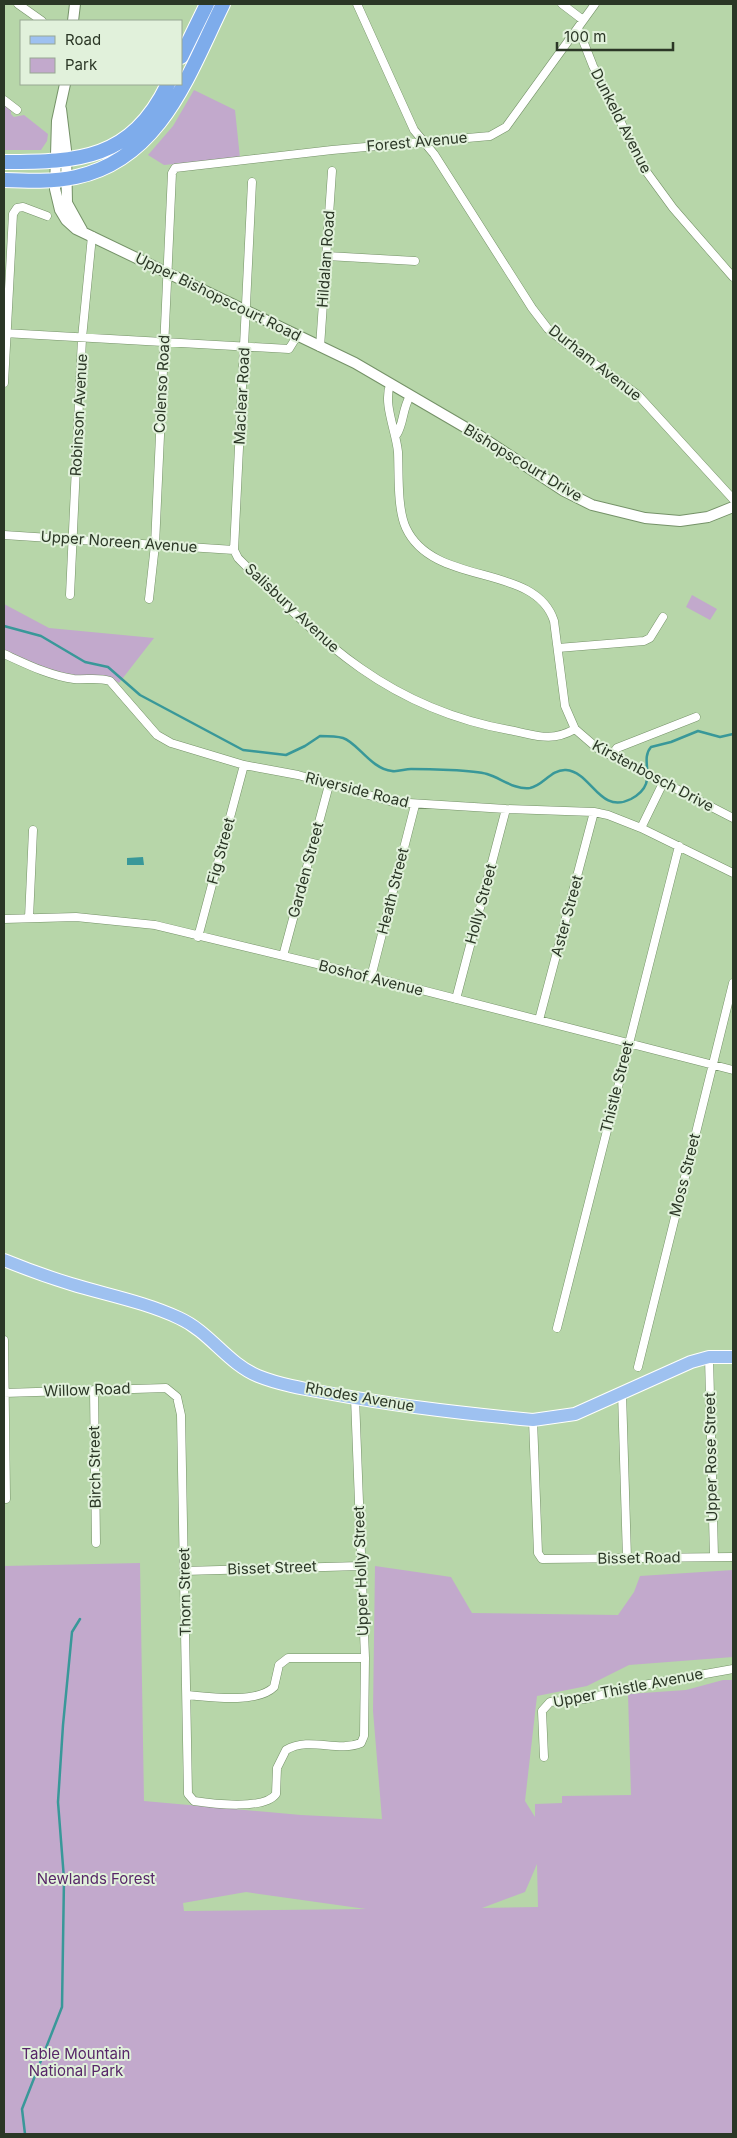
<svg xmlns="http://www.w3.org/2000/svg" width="737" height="2138" viewBox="0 0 737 2138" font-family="Inter,sans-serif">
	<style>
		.green { fill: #c2a9cc; fill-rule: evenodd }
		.water { fill: #399899 }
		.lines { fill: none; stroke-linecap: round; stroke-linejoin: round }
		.stream { stroke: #399899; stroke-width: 2.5 }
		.minor-casing { stroke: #759268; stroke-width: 9 }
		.tertiary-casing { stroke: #759268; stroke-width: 12 }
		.primary-casing { stroke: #fff; stroke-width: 14 }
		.trunk-casing { stroke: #fff; stroke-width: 16 }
		.minor { stroke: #fff; stroke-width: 8 }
		.tertiary { stroke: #fff; stroke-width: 10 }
		.primary { stroke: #9ec1f0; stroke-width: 12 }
		.trunk { stroke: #7eaceb; stroke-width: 14 }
		.labels { text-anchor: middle; stroke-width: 4; stroke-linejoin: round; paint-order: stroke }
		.street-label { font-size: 15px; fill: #2b3726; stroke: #e1f1db }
		.park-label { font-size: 15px; fill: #572668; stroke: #e1f1db }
	</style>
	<rect width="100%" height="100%" fill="#b7d6a9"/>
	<path class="green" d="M194,90L235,110L240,158L164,165L148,155L173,126Z
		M4,103L11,109V114L14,117L24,115L48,134L47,141L41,150H4Z
		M692,595L717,609L710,620L686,607Z
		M4,604L49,628L154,638L119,683C104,672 90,678 73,676C49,674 25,660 4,650Z
		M140,1563L144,1801L301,1815L382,1819L373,1711L375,1566L451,1577L472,1613L618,1615L634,1592L640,1576L733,1570V1657L629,1665L587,1686L537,1696L525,1801L535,1817V1804L562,1803V1796L631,1795L628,1694L686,1690L723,1680H733V2134H4V1566ZM537,1864L538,1907L482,1908L525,1892ZM246,1892L366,1909H367L184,1911L183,1903Z"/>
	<path class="water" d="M143,857L144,865H127V858Z"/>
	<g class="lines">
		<path class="stream" d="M4,626L41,636L85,662L108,667L140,695L243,750L286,755L305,746L320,736C327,736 336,736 343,738C357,742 371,769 392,771C398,772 405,769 411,769C426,769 474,770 487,774C501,778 514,790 530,788C543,786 551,769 566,770C592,772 599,815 631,799C661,783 638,762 651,747L671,742L698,731L720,737L733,734
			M25,2134L22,2109L62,2007L64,1879L58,1802L63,1725L72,1632L80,1619"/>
		<defs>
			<path id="minor" d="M18,4L42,21
				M357,4L414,130L434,154L532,308L548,329L564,342L638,395L733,499
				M562,4L583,20
				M578,28L593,66L643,167L673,208L733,277
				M4,100L17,110
				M252,182L234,550L238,558C322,642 387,708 509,730C536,735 550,743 575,729
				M327,256L415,261
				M4,333L289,349L297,336
				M320,347L332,171
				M4,383L13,214L17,208L23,207L47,216
				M390,385C383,404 396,431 398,452C399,473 397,509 406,528C434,588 535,562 554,621L565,706L575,729L597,748L733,818
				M397,434C404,422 402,410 410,396
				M4,535L234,550
				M70,595L82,338L92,236
				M149,599L155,545L172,173L175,168L332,150L490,136L506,127L595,4
				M558,648L644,641L650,638L663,617
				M4,654C26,664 50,676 74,679C87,680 98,677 110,681L157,735L171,743L244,765L298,775L393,802L506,809L594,812L608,815L641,828L733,873
				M611,756L617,748L696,717
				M641,828L663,783
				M29,918L33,830
				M4,919L76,917L155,925L371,977L733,1070
				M198,937L244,765
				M283,956L329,785
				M371,977L415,805
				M456,999L506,809
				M539,1020L594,812
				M557,1328L679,846
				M4,1340L6,1499
				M709,1357L714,1557
				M638,1367L733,983
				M94,1390L96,1543
				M4,1393L166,1388L177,1397L181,1415L188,1794L194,1801C213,1804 265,1810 276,1794L277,1768L286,1750C310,1736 337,1753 361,1743L364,1736L365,1658L355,1398
				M622,1393L627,1558
				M533,1420L538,1553L542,1559L733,1557
				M184,1571L360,1566
				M187,1695C209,1697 257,1704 274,1687L279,1665L288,1658H365
				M544,1757L542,1711L550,1702L586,1699L638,1686L733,1669"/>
			<path id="tertiary" d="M73,21L75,4
				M65,84L57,121L55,189L60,210L66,220L76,229L355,363L480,436L564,491L592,505L645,518L680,521L708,517L733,507
				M61,109L66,150L67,203L82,230"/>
			<path id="primary" d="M4,1260C26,1269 48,1277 71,1284C107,1295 145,1302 179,1318C210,1332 227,1363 258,1376C283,1386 312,1390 339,1395C403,1407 468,1414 533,1420L575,1414L691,1362L709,1357H733"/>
			<path id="trunk" d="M181,57L207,4
				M4,162C79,162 131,160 168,84
				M4,180C28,181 53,182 76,177C161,159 189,73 223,4"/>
		</defs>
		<use href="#minor" class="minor-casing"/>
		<use href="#tertiary" class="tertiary-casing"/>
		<use href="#primary" class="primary-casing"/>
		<use href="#trunk" class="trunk-casing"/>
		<use href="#minor" class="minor"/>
		<use href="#tertiary" class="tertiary"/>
		<use href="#primary" class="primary"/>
		<use href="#trunk" class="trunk"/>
	</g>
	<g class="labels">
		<g class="street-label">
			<text transform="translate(621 121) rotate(63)" y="5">Dunkeld Avenue</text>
			<text transform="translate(417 142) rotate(-5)" y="5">Forest Avenue</text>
			<text transform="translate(326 259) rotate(-86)" y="5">Hildalan Road</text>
			<text transform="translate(218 297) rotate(26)" y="5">Upper Bishopscourt Road</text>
			<text transform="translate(595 363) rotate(38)" y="5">Durham Avenue</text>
			<text transform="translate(162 384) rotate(-87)" y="5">Colenso Road</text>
			<text transform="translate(242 396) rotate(-87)" y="5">Maclear Road</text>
			<text transform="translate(79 415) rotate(-87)" y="5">Robinson Avenue</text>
			<text transform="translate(523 463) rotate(31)" y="5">Bishopscourt Drive</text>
			<text transform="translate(119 542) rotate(4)" y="5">Upper Noreen Avenue</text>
			<text transform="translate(292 608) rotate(43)" y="5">Salisbury Avenue</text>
			<text transform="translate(653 776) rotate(28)" y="5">Kirstenbosch Drive</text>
			<text transform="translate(357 790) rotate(14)" y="5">Riverside Road</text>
			<text transform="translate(221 851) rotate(-75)" y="5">Fig Street</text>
			<text transform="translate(306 870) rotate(-75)" y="5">Garden Street</text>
			<text transform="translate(393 891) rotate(-76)" y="5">Heath Street</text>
			<text transform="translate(481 904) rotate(-75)" y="5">Holly Street</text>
			<text transform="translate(567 916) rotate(-75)" y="5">Aster Street</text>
			<text transform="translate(371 978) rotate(14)" y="5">Boshof Avenue</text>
			<text transform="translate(617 1087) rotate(-76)" y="5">Thistle Street</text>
			<text transform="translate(685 1175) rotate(-76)" y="5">Moss Street</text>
			<text transform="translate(87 1390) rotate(-2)" y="5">Willow Road</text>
			<text transform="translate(360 1397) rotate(10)" y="5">Rhodes Avenue</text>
			<text transform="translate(711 1457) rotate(-91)" y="5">Upper Rose Street</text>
			<text transform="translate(95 1467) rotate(-91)" y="5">Birch Street</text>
			<text transform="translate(639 1558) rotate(-1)" y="5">Bisset Road</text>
			<text transform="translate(272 1568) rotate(-2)" y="5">Bisset Street</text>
			<text transform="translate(361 1571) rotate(-92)" y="5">Upper Holly Street</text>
			<text transform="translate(185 1592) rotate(-91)" y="5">Thorn Street</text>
			<text transform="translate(628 1688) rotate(-11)" y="5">Upper Thistle Avenue</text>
		</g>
		<g class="park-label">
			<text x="96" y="1884">Newlands Forest</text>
			<text x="76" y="2059">Table Mountain<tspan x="76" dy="17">National Park</tspan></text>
		</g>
	</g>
	<rect width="737" height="2138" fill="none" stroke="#2b3726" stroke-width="10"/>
	<rect x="20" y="20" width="162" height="65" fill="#e1f1db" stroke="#98a793"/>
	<rect x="30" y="36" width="25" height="8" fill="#9ec1f0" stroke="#98a793"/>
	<text x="65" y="45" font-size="15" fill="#2b3726">Road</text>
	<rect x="30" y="58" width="25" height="15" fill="#c2a9cc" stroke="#98a793"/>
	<text x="65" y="70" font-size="15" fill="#2b3726">Park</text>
	<path d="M557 42v8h116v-8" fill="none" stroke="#2b3726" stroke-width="2.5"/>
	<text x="564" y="42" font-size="15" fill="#2b3726" stroke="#e1f1db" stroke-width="4" paint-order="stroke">100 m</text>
</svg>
